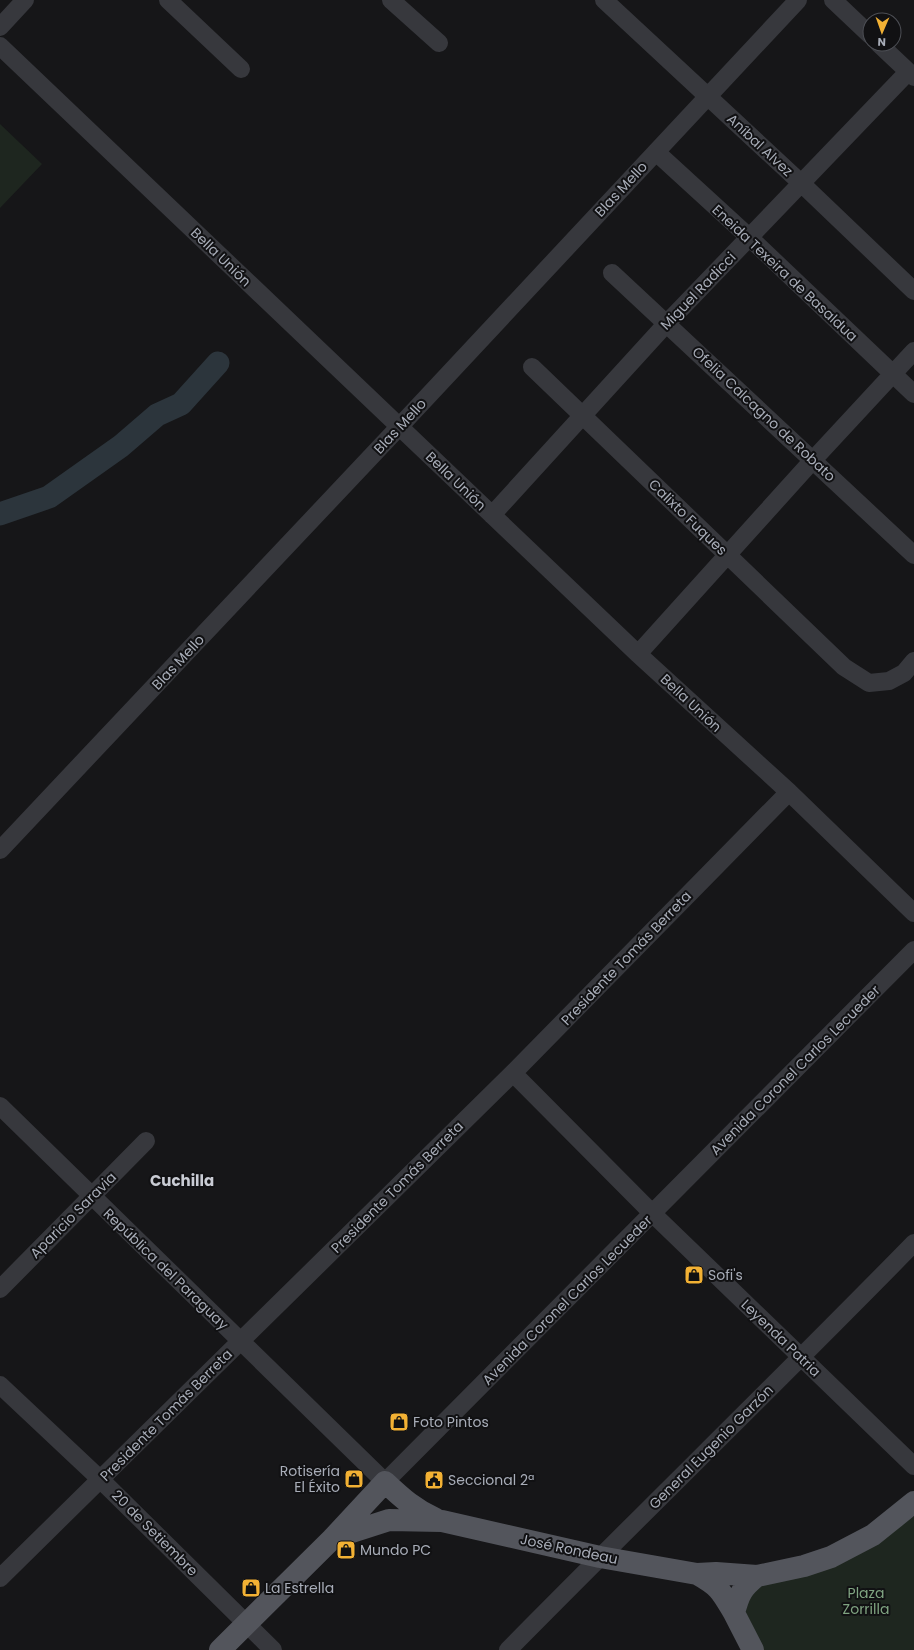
<svg xmlns="http://www.w3.org/2000/svg" width="914" height="1650" viewBox="0 0 914 1650" font-family="Poppins,sans-serif">
	<style>
		.green { fill: #1e261f }
		.lines { fill: none; stroke-linecap: round; stroke-linejoin: round }
		.river { stroke: #2c353c; stroke-width: 23 }
		.minor { stroke: #37383d; stroke-width: 18 }
		.major { stroke: #53555c; stroke-width: 22 }
		.labels { text-anchor: middle; stroke-width: 4; stroke-linejoin: round; paint-order: stroke }
		.street-label { font-size: 14px; fill: #a8adb8; stroke: #111113 }
		.poi-label { font-size: 14px; fill: #a8adb8; stroke: #111113; text-anchor: start }
		.park-label { font-size: 14px; fill: #7fa381; stroke: #111113 }
		.neighbourhood-label { font-size: 15px; font-weight: bold; fill: #c9ccd4; stroke: #111113 }
	</style>
	<rect width="100%" height="100%" fill="#161618"/>
	<path class="green" d="M0,124L42,164L0,208Z
		M911,1516L914,1517V1650H763L746,1614L744,1607L749,1592Z"/>
	<g class="lines">
		<path class="river" d="M0,514L49,497L121,446L157,415L181,404L218,363"/>
		<path class="minor" d="M168,0L241,69
			M391,0L439,43
			M604,0L801,183L914,291
			M833,0L870,35
			M0,27L25,0
			M879,44L914,77
			M0,46L638,654L789,792L914,913
			M656,152L750,238L914,394
			M612,273L914,555
			M532,367L844,667L869,683L889,681L904,673L914,661
			M492,515L667,323L908,72
			M638,654L813,460L914,351
			M0,850L399,427L798,0
			M513,1073L652,1213L914,1466
			M0,1106L385,1482L914,950
			M0,1289L146,1141
			M0,1385L100,1479L273,1650
			M0,1578L513,1073L789,792
			M508,1650C642,1514 780,1380 914,1243"/>
		<path class="major" d="M333,1538L389,1520L442,1521L600,1557L697,1574L716,1573L757,1576L804,1566L831,1557L873,1535L914,1502
			M697,1574C720,1587 721,1591 734,1613
			M220,1650L333,1538L385,1482C402,1498 414,1509 436,1519
			M753,1650L734,1613C739,1594 742,1588 757,1576"/>
	</g>
	<defs>
		<symbol id="shop-square" viewBox="-11 -11 22 22"><rect x="-9" y="-9" width="18" height="18" rx="4" fill="#f2b134" stroke="#111113"/><path d="M-5-2.5h2.3a2.7 3.5 0 0 1 5.4 0H5L5.5 6h-11ZM-1.5-2.5h3a1.5 2.3 0 0 0-3 0Z" fill="#111"/></symbol>
		<symbol id="civic-square" viewBox="-11 -11 22 22"><rect x="-9" y="-9" width="18" height="18" rx="4" fill="#f2b134" stroke="#111113"/><path d="M-.6-6.5H3V-4.5H.6V-3L4-1V1h2V6H-6V1h2V-1L-.6-3ZM-1.2 2.5V6h2.4V2.5Z" fill="#111"/></symbol>
	</defs>
	<g fill-rule="evenodd">
		<use href="#shop-square" x="683" y="1264" width="22" height="22"/>
		<use href="#shop-square" x="388" y="1411" width="22" height="22"/>
		<use href="#shop-square" x="343" y="1468" width="22" height="22"/>
		<use href="#civic-square" x="423" y="1469" width="22" height="22"/>
		<use href="#shop-square" x="335" y="1539" width="22" height="22"/>
		<use href="#shop-square" x="240" y="1577" width="22" height="22"/>
	</g>
	<g class="labels">
		<g class="street-label">
			<text transform="translate(760 145) rotate(43)" y="5">Aníbal Alvez</text>
			<text transform="translate(621 189) rotate(-47)" y="5">Blas Mello</text>
			<text transform="translate(221 257) rotate(44)" y="5">Bella Unión</text>
			<text transform="translate(785 273) rotate(43)" y="5">Eneida Texeira de Basaldua</text>
			<text transform="translate(698 291) rotate(-46)" y="5">Miguel Radicci</text>
			<text transform="translate(764 414) rotate(43)" y="5">Ofelia Calcagno de Robato</text>
			<text transform="translate(400 426) rotate(-47)" y="5">Blas Mello</text>
			<text transform="translate(456 481) rotate(44)" y="5">Bella Unión</text>
			<text transform="translate(688 517) rotate(44)" y="5">Calixto Fuques</text>
			<text transform="translate(178 662) rotate(-47)" y="5">Blas Mello</text>
			<text transform="translate(691 703) rotate(43)" y="5">Bella Unión</text>
			<text transform="translate(626 958) rotate(-46)" y="5">Presidente Tomás Berreta</text>
			<text transform="translate(795 1070) rotate(-45)" y="5">Avenida Coronel Carlos Lecueder</text>
			<text transform="translate(397 1187) rotate(-45)" y="5">Presidente Tomás Berreta</text>
			<text transform="translate(73 1215) rotate(-45)" y="5">Aparicio Saravia</text>
			<text transform="translate(166 1269) rotate(44)" y="5">República del Paraguay</text>
			<text transform="translate(567 1300) rotate(-45)" y="5">Avenida Coronel Carlos Lecueder</text>
			<text transform="translate(781 1338) rotate(44)" y="5">Leyenda Patria</text>
			<text transform="translate(166 1415) rotate(-45)" y="5">Presidente Tomás Berreta</text>
			<text transform="translate(711 1447) rotate(-45)" y="5">General Eugenio Garzón</text>
			<text transform="translate(155 1533) rotate(45)" y="5">20 de Setiembre</text>
			<text transform="translate(569 1549) rotate(12)" y="5">José Rondeau</text>
		</g>
		<g class="poi-label">
			<text x="708" y="1280">Sofi's</text>
			<text x="413" y="1427">Foto Pintos</text>
			<text x="340" y="1476" text-anchor="end">Rotisería<tspan x="340" dy="16">El Éxito</tspan></text>
			<text x="448" y="1485">Seccional 2ª</text>
			<text x="360" y="1555">Mundo PC</text>
			<text x="265" y="1593">La Estrella</text>
		</g>
		<g class="park-label">
			<text x="866" y="1598">Plaza<tspan x="866" dy="16">Zorrilla</tspan></text>
		</g>
		<g class="neighbourhood-label">
			<text x="182" y="1186">Cuchilla</text>
		</g>
	</g>
	<g transform="translate(882 32) rotate(182)"><circle r="19" fill="#111113" stroke="#4d4f55"/>
	<path d="M0-3L7 15L0 10L-7 15Z" fill="#f2b134"/>
	<text y="-6" font-size="11" font-weight="bold" text-anchor="middle" fill="#a8adb8">N</text>
	</g>
</svg>
